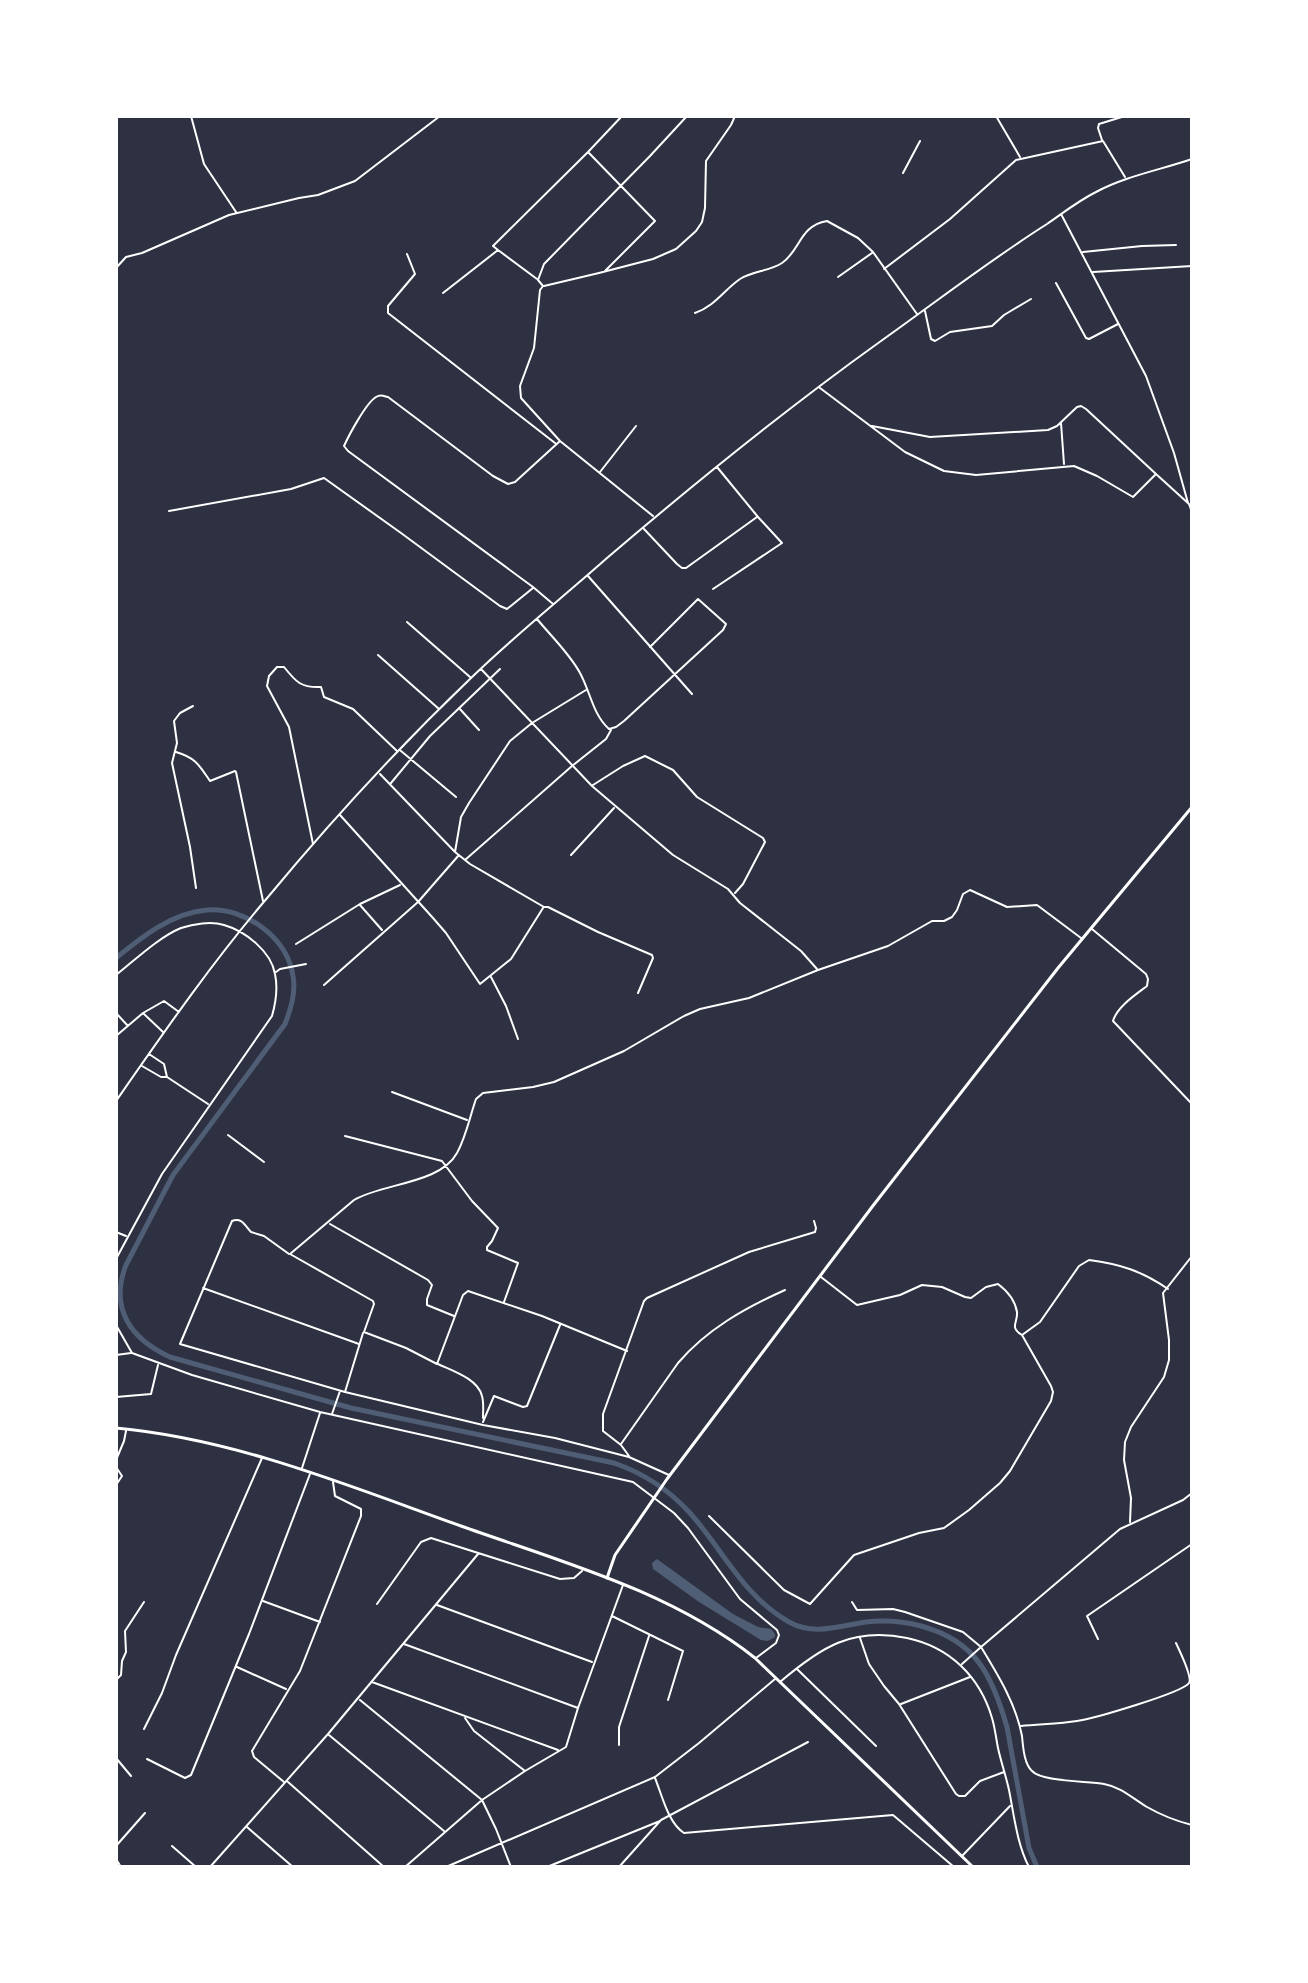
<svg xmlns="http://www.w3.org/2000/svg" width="1308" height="1983" viewBox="0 0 1308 1983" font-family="Lato,sans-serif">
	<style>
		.water { fill: #4f5d75 }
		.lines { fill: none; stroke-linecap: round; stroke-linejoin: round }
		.canal { stroke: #4f5d75; stroke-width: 5 }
		.minor { stroke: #fff; stroke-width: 2 }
		.secondary { stroke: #fff; stroke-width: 3 }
		.primary { stroke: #fff; stroke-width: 3 }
	</style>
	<rect width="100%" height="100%" fill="#2d3142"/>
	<path class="water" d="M657,1559L733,1614L758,1627L771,1629L775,1634V1637L768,1641L761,1640L699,1602L653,1569L652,1563Z"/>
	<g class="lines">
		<path class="canal" d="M116,958C143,936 172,913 207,910C245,907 287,937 293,976C296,992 291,1008 285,1024L173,1175L126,1265C109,1309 131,1339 170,1357L351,1408L614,1463C643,1473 670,1491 690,1513C723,1550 744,1597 789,1622C814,1636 839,1626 866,1622C885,1620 902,1621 921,1626C976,1641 992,1675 1007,1727L1029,1848L1037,1867"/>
		<path class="minor" d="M191,116L204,164L236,212
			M262,116H271
			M996,116L1020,157
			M1102,140L1098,128L1099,124L1125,116
			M589,153L655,221L605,271
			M903,173L920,141
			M1061,214L1146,376L1174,453L1188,503
			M498,250L493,246L588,152L622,116
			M1083,252L1142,246L1176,245
			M407,254L415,274L388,306V313L555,443
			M116,268L126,257L142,253L229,215L299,198L318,195L355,181L440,116
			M884,269L950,219L1016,160L1103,141L1125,177
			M1093,272L1192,266
			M838,277L872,253
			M1056,283L1086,338L1089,339L1118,324
			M544,286L599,273L653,259L676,249L696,231L702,222L705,208L706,161L731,125L735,116
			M443,293L498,250L537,279
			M925,311L931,339L935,341L950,332L992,326L1004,315L1031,299
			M695,313C715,306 724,290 740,279C753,271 770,271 782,263C801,250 799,226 827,221L858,238L873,252L917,314
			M820,388L905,452L944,471L976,475L1074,466L1097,476L1133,497L1156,474L1189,504L1192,512
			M1061,423L1064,464
			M872,426L930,437L1048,430L1057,426L1077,407L1081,406L1086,409L1156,474
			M600,472L636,426
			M169,511L291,489L324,478L401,533L500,606L507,609L533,588
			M653,516L560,441L521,398L520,386L534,348L540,290L543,286L538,280L544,264L650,156L687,116
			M644,529L677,564L682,568H686L757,517
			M588,576L692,694
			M713,589L782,543L758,517L717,467
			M553,604L533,587L348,451L344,446C349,435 366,403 376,397C381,394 383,396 388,397L493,476L508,484L515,482L560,441
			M537,619C551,636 570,654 580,673C590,691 593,715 609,729L616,727L624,721L723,630L726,624L698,599L650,647
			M407,622L470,677
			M378,655L439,709
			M481,669L592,786L673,855L728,889L740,903L801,951L817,969
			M193,706L180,713L174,721L177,743L172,763L190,847L196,888
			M459,708L479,730
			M401,751L456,797
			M176,752C196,758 199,765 210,781L235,771L236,772L263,901
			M380,774L455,852L470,864L544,907H548L598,932L652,955L653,958L638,993
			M391,783L430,736L500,669
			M593,785L623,766L645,756L673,770L697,797L763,838L765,842L743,884L735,893
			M340,815L433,918L446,933L480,984L511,959L543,908
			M313,844L289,727L267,686L269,676L277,667H284C296,682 301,688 321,687L324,697L353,709L397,751
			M455,852L461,817L469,803L510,741L532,723L586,690
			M571,855L614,808
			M465,860L572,766L606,739L611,730
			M360,905L382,930
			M1092,929L1146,974L1148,979L1147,986C1135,995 1117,1007 1113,1021L1192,1104
			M296,944L360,904L400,885
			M276,972L280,969L306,964
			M116,975C135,960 159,937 181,928C193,924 211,921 224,925C245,931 271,951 275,974C278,988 276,1002 272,1016L162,1174L116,1259
			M491,977L506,1006L518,1039
			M324,985L418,902L459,855
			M116,1013L128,1026
			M144,1014L163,1032
			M116,1036L143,1013L164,1001L179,1012
			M149,1054L164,1064L167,1077L208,1104
			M142,1066L161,1077H167
			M392,1092L467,1120
			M116,1101C164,1032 213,961 268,897C331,821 399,747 471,678C514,636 562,598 607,558C696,482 786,409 881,341C936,302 990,260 1047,224C1063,213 1078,201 1096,192C1126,176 1160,170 1192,159
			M228,1135L264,1162
			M345,1136L442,1161L472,1201L498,1228L492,1241L487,1247V1250L518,1263L504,1302
			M330,1224L428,1280L432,1285L427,1299V1305L454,1316
			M116,1232L126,1236
			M289,1254L264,1236L251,1232C245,1226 242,1217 232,1221L180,1344L345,1392
			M821,1277L857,1305L900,1295L922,1285L942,1287L965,1297L971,1298L986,1287L998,1284C1006,1290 1015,1300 1017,1312C1018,1323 1009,1327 1022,1335L1040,1322L1079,1266L1089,1260C1120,1264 1142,1271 1168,1289
			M203,1288L359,1344
			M116,1325L132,1353L192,1375L320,1412L633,1482L674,1513L688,1528L740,1599L777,1630L779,1635L776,1643L756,1658
			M363,1333L345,1392L483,1425L555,1438L629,1457L669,1475
			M627,1351L542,1316L468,1291L463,1295L437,1364L406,1348L364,1332L374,1304L373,1301L290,1254L354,1200C383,1183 440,1184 457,1153C466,1137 470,1116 476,1099L483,1093L533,1087L554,1082L624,1051L684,1016L700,1009L749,998L818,970L888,946L932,921H944L952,917L957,910L963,894L970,890L1007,907L1037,905L1081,938
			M116,1355L131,1353
			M438,1364C453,1371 478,1379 482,1396C484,1403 483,1411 483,1418
			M116,1397L151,1394L158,1365
			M332,1414L340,1391
			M483,1422L494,1396L523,1407L527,1406L560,1325
			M621,1444L678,1363C707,1329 745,1308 785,1290
			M629,1456L621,1445L603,1431V1414L644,1301L647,1298L749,1252L815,1232L816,1228L814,1221
			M116,1460L124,1441L126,1431
			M116,1467L122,1476L116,1485
			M302,1468L320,1413
			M1192,1493L1183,1500L1120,1529L981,1647C998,1675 1016,1704 1022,1736C1023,1746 1024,1764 1032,1771C1042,1782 1088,1781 1104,1784C1121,1787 1132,1798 1147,1807C1161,1815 1176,1821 1192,1825
			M709,1516L784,1590L810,1604L854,1555L919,1533L944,1528L969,1510L1000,1483L1010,1471L1051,1401L1053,1392L1051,1386L1022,1335
			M1130,1522L1131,1498L1124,1460L1125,1442L1131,1427L1164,1377L1169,1360V1340L1163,1293L1192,1256
			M263,1601L320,1622
			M852,1602L857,1610L893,1609L905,1612L963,1632L981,1647L962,1664
			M377,1604L421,1542L431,1538L560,1579L574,1578L582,1571
			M437,1605L592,1662
			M612,1616L683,1651L668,1700
			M860,1638L869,1664L884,1686L899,1704L956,1794L959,1796H965L980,1781L1004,1772
			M1098,1639L1087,1616L1192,1544
			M404,1644L578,1708
			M237,1667L286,1689
			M797,1669L876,1746
			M116,1680L121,1675L122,1661L126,1652L125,1631L144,1602
			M372,1682L558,1750
			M780,1682C821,1647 852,1627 907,1638C950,1647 980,1677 992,1718C995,1728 996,1738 998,1748C1001,1762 1006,1776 1009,1790C1014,1815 1017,1844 1029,1867
			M360,1700L482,1800L496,1829L511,1867
			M901,1704L970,1677
			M465,1718L474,1731L525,1771
			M1021,1726C1039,1724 1059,1724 1077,1721C1092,1719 1182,1693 1189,1683C1193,1677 1179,1650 1176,1643
			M144,1729L162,1693L176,1655L262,1458
			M329,1735L444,1831
			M619,1745V1727L649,1636
			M116,1758L131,1776
			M147,1759L185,1778L191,1775L249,1634L310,1474
			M655,1778C662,1795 668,1823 684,1833L893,1815L954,1867
			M284,1782L254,1757L252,1751L300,1671L361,1516V1509L335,1496L333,1482
			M288,1782L384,1867
			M247,1827L293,1867
			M116,1846L145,1813
			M172,1846L196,1867
			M962,1856L1010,1806
			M116,1859L121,1867
			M855,1866L856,1867
			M210,1867L328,1734L478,1554
			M405,1867L482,1800L525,1771L566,1747L578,1708L623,1585
			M446,1867L655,1777L699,1743L775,1679
			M547,1867L660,1821
			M619,1867L661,1820L808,1742"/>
		<path class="secondary" d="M607,1578L615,1555L667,1479L872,1207L1058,968L1192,807"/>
		<path class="primary" d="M116,1428C236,1439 349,1486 461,1526C562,1562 670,1591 755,1658L973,1867"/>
	</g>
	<rect width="1308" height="1983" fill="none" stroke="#ffffff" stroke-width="236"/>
</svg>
